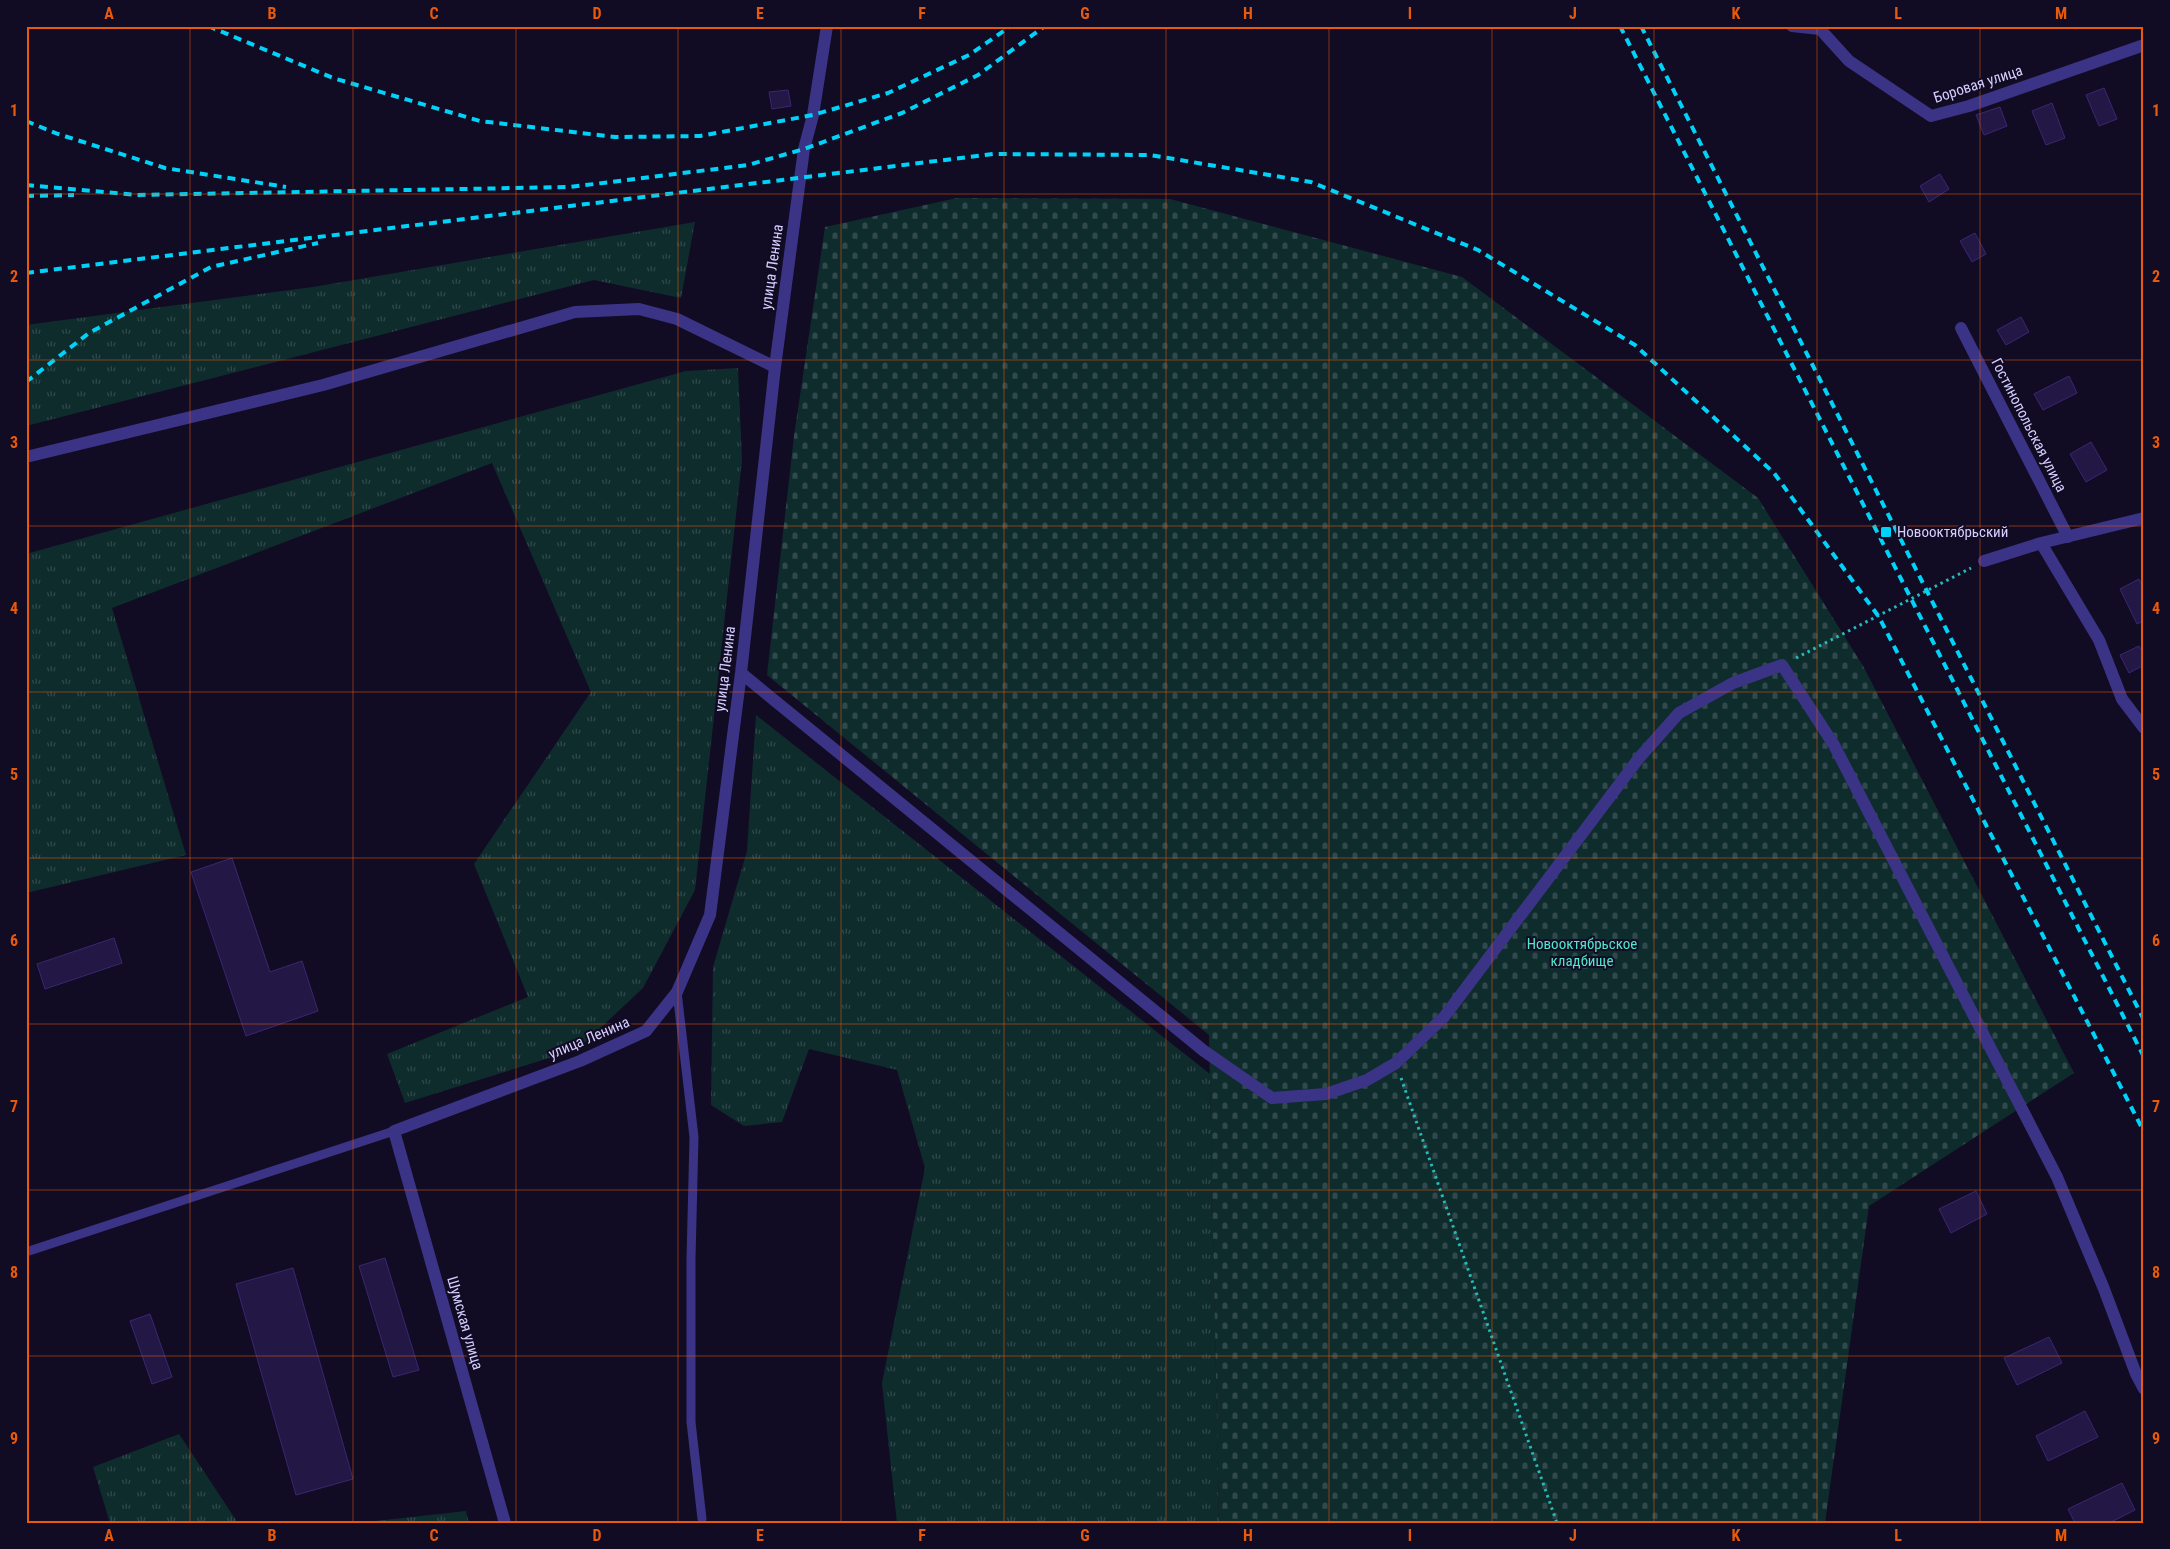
<svg xmlns="http://www.w3.org/2000/svg" width="2170" height="1549" viewBox="0 0 2170 1549" font-family="'Roboto Condensed',sans-serif">
	<style>
		.grass { fill: url(#grass-tufts) }
		.cemetery { fill: url(#cemetery-stones) }
		.building { fill: #221745; stroke: #3a2773 }
		.lines { fill: none; stroke-linecap: round; stroke-linejoin: round }
		.path { stroke: #25bbba; stroke-width: 3; stroke-dasharray: 2.5 4; stroke-linecap: butt }
		.lane { stroke: #3b3385; stroke-width: 9 }
		.street { stroke: #3b3385; stroke-width: 12 }
		.rail { stroke: #00d3f9; stroke-width: 4; stroke-dasharray: 8 6; stroke-linecap: butt }
		.grid { fill: none; stroke: #e8590c; stroke-width: 1; stroke-opacity: 0.55 }
		.poi-dot { fill: #00d3f9; stroke: #110c23; stroke-width: 2 }
		.labels { text-anchor: middle; stroke-width: 4; stroke-linejoin: round; paint-order: stroke }
		.street-label { font-size: 15px; fill: #d6ceff; stroke: #110c23 }
		.poi-label { font-size: 15px; fill: #d6ceff; stroke: #110c23; text-anchor: start }
		.park-label { font-size: 15px; fill: #51e7ca; stroke: #110c23 }
		.neatline { fill: none; stroke: #e8590c; stroke-width: 2 }
		.grid-label { font-size: 16px; text-anchor: middle; font-weight: bold; fill: #e8590c }
	</style>
	<defs>
		<pattern id="grass-tufts" width="24" height="20" patternUnits="userSpaceOnUse" patternTransform="scale(1.25)"><rect width="24" height="20" fill="#0f2c2d"/><path d="M3 7l-1-3M5 7V3M7 7l1-3M15 17l-1-3M17 17v-4M19 17l1-3" fill="none" stroke="#31494c"/></pattern>
		<pattern id="cemetery-stones" width="16" height="16" patternUnits="userSpaceOnUse" patternTransform="scale(1.25)"><rect width="16" height="16" fill="#0f2c2d"/><path d="M2 7V4a2 2 0 0 1 4 0v3zM10 15v-3a2 2 0 0 1 4 0v3z" fill="#31494c"/></pattern>
	</defs>
	<rect width="100%" height="100%" fill="#110c23"/>
	<path class="grass" d="M695,222L681,298L594,280L26,426V325L313,287Z
		M738,368L742,460L695,890L643,988L578,1049L405,1103L387,1054L528,997L474,864L591,692L492,463L112,608L186,855L26,893V554L686,371Z
		M756,715L1210,1074L1219,1523H897L882,1383L925,1168L897,1070L809,1049L782,1122L744,1126L711,1105L713,967L747,851Z
		M179,1434L238,1523H110L93,1467Z
		M466,1511L469,1523H358Z"/>
	<path class="cemetery" d="M957,198L1170,199L1462,277L1758,498L1863,666L2074,1073L1869,1206L1825,1523H1219L1209,1035L767,675L794,436L825,227Z"/>
	<path class="building" d="M2104,88L2117,119L2099,126L2086,95Z
		M788,90L791,106L772,109L769,92Z
		M2052,103L2065,138L2046,145L2032,111Z
		M2000,107L2007,126L1984,135L1976,115Z
		M1940,174L1949,189L1929,202L1920,186Z
		M1975,233L1986,254L1972,262L1960,241Z
		M2021,317L2029,332L2006,345L1997,330Z
		M2069,376L2077,393L2043,410L2034,394Z
		M2091,442L2107,470L2086,482L2070,454Z
		M2139,579L2144,589V621L2137,624L2120,589Z
		M2139,646L2144,654V665L2129,673L2120,655Z
		M232,858L270,972L302,961L318,1011L246,1036L191,872Z
		M114,938L122,963L45,989L37,964Z
		M1976,1191L1987,1214L1951,1233L1939,1209Z
		M385,1258L419,1370L393,1377L359,1266Z
		M293,1268L353,1479L296,1495L236,1284Z
		M150,1314L172,1377L152,1384L130,1321Z
		M2049,1337L2062,1363L2017,1385L2004,1358Z
		M2085,1411L2098,1437L2048,1461L2036,1436Z
		M2122,1483L2135,1510L2109,1523H2075L2068,1509Z"/>
	<g class="lines">
		<path class="path" d="M1796,658L1971,568
			M1401,1078L1557,1523"/>
		<path class="lane" d="M677,992L694,1137L691,1259V1422L702,1519
			M26,1252L394,1131"/>
		<path class="street" d="M1792,26L1820,29
			M1820,29L1849,61L1931,116L1969,106L2144,45
			M1961,328L2068,537
			M26,457L323,385L575,312L639,309L677,319L775,367
			M2041,543L2099,640L2122,699L2144,728
			M1984,561L2041,543L2144,518
			M741,673L1204,1051L1272,1098L1326,1094L1367,1080L1396,1063L1444,1017L1639,758L1679,713L1733,683L1782,665L1834,745L2057,1177L2104,1289L2136,1374L2144,1389
			M505,1523L394,1131L580,1061L646,1031L677,992L710,915L741,673L775,367L804,149L813,115L827,26"/>
		<path class="rail" d="M208,26L333,78L480,121L615,137L700,136L813,115L888,93L969,55L1011,26
			M1620,26L2144,1057
			M1641,26L2144,1020
			M26,121L58,134L165,168L286,187
			M26,185L137,195L570,187L748,165L804,149L902,113L978,75L1045,26
			M26,196L74,195
			M26,273L993,154L1150,155L1311,182L1478,250L1635,345L1774,473L1879,617L2144,1132
			M26,382L89,333L211,267L318,243"/>
	</g>
	<path class="grid" d="M190,26V1523M353,26V1523M516,26V1523M678,26V1523M841,26V1523M1004,26V1523M1166,26V1523M1329,26V1523M1492,26V1523M1654,26V1523M1817,26V1523M1980,26V1523M26,194H2144M26,360H2144M26,526H2144M26,692H2144M26,858H2144M26,1024H2144M26,1190H2144M26,1356H2144"/>
	<rect class="poi-dot" x="1880" y="526" width="12" height="12" rx="2.5"/>
	<g class="labels">
		<g class="street-label">
			<text transform="translate(1978 84) rotate(-18)" y="5">Боровая улица</text>
			<text transform="translate(772 267) rotate(-82)" y="5">улица Ленина</text>
			<text transform="translate(2029 425) rotate(63)" y="5">Гостинопольская улица</text>
			<text transform="translate(725 669) rotate(-83)" y="5">улица Ленина</text>
			<text transform="translate(589 1038) rotate(-23)" y="5">улица Ленина</text>
			<text transform="translate(465 1323) rotate(74)" y="5">Шумская улица</text>
		</g>
		<g class="poi-label">
			<text x="1897" y="537">Новооктябрьский</text>
		</g>
		<g class="park-label">
			<text x="1582" y="949">Новооктябрьское<tspan x="1582" dy="17">кладбище</tspan></text>
		</g>
	</g>
	<rect width="2170" height="1549" fill="none" stroke="#110c23" stroke-width="55"/>
	<rect x="28" y="28" width="2114" height="1494" class="neatline"/>
	<g class="grid-label">
		<text x="109" y="19">A</text>
		<text x="272" y="19">B</text>
		<text x="434" y="19">C</text>
		<text x="597" y="19">D</text>
		<text x="760" y="19">E</text>
		<text x="922" y="19">F</text>
		<text x="1085" y="19">G</text>
		<text x="1248" y="19">H</text>
		<text x="1410" y="19">I</text>
		<text x="1573" y="19">J</text>
		<text x="1736" y="19">K</text>
		<text x="1898" y="19">L</text>
		<text x="2061" y="19">M</text>
		<text x="14" y="116">1</text>
		<text x="2156" y="116">1</text>
		<text x="14" y="282">2</text>
		<text x="2156" y="282">2</text>
		<text x="14" y="448">3</text>
		<text x="2156" y="448">3</text>
		<text x="14" y="614">4</text>
		<text x="2156" y="614">4</text>
		<text x="14" y="780">5</text>
		<text x="2156" y="780">5</text>
		<text x="14" y="946">6</text>
		<text x="2156" y="946">6</text>
		<text x="14" y="1112">7</text>
		<text x="2156" y="1112">7</text>
		<text x="14" y="1278">8</text>
		<text x="2156" y="1278">8</text>
		<text x="14" y="1444">9</text>
		<text x="2156" y="1444">9</text>
		<text x="109" y="1541">A</text>
		<text x="272" y="1541">B</text>
		<text x="434" y="1541">C</text>
		<text x="597" y="1541">D</text>
		<text x="760" y="1541">E</text>
		<text x="922" y="1541">F</text>
		<text x="1085" y="1541">G</text>
		<text x="1248" y="1541">H</text>
		<text x="1410" y="1541">I</text>
		<text x="1573" y="1541">J</text>
		<text x="1736" y="1541">K</text>
		<text x="1898" y="1541">L</text>
		<text x="2061" y="1541">M</text>
	</g>
</svg>
